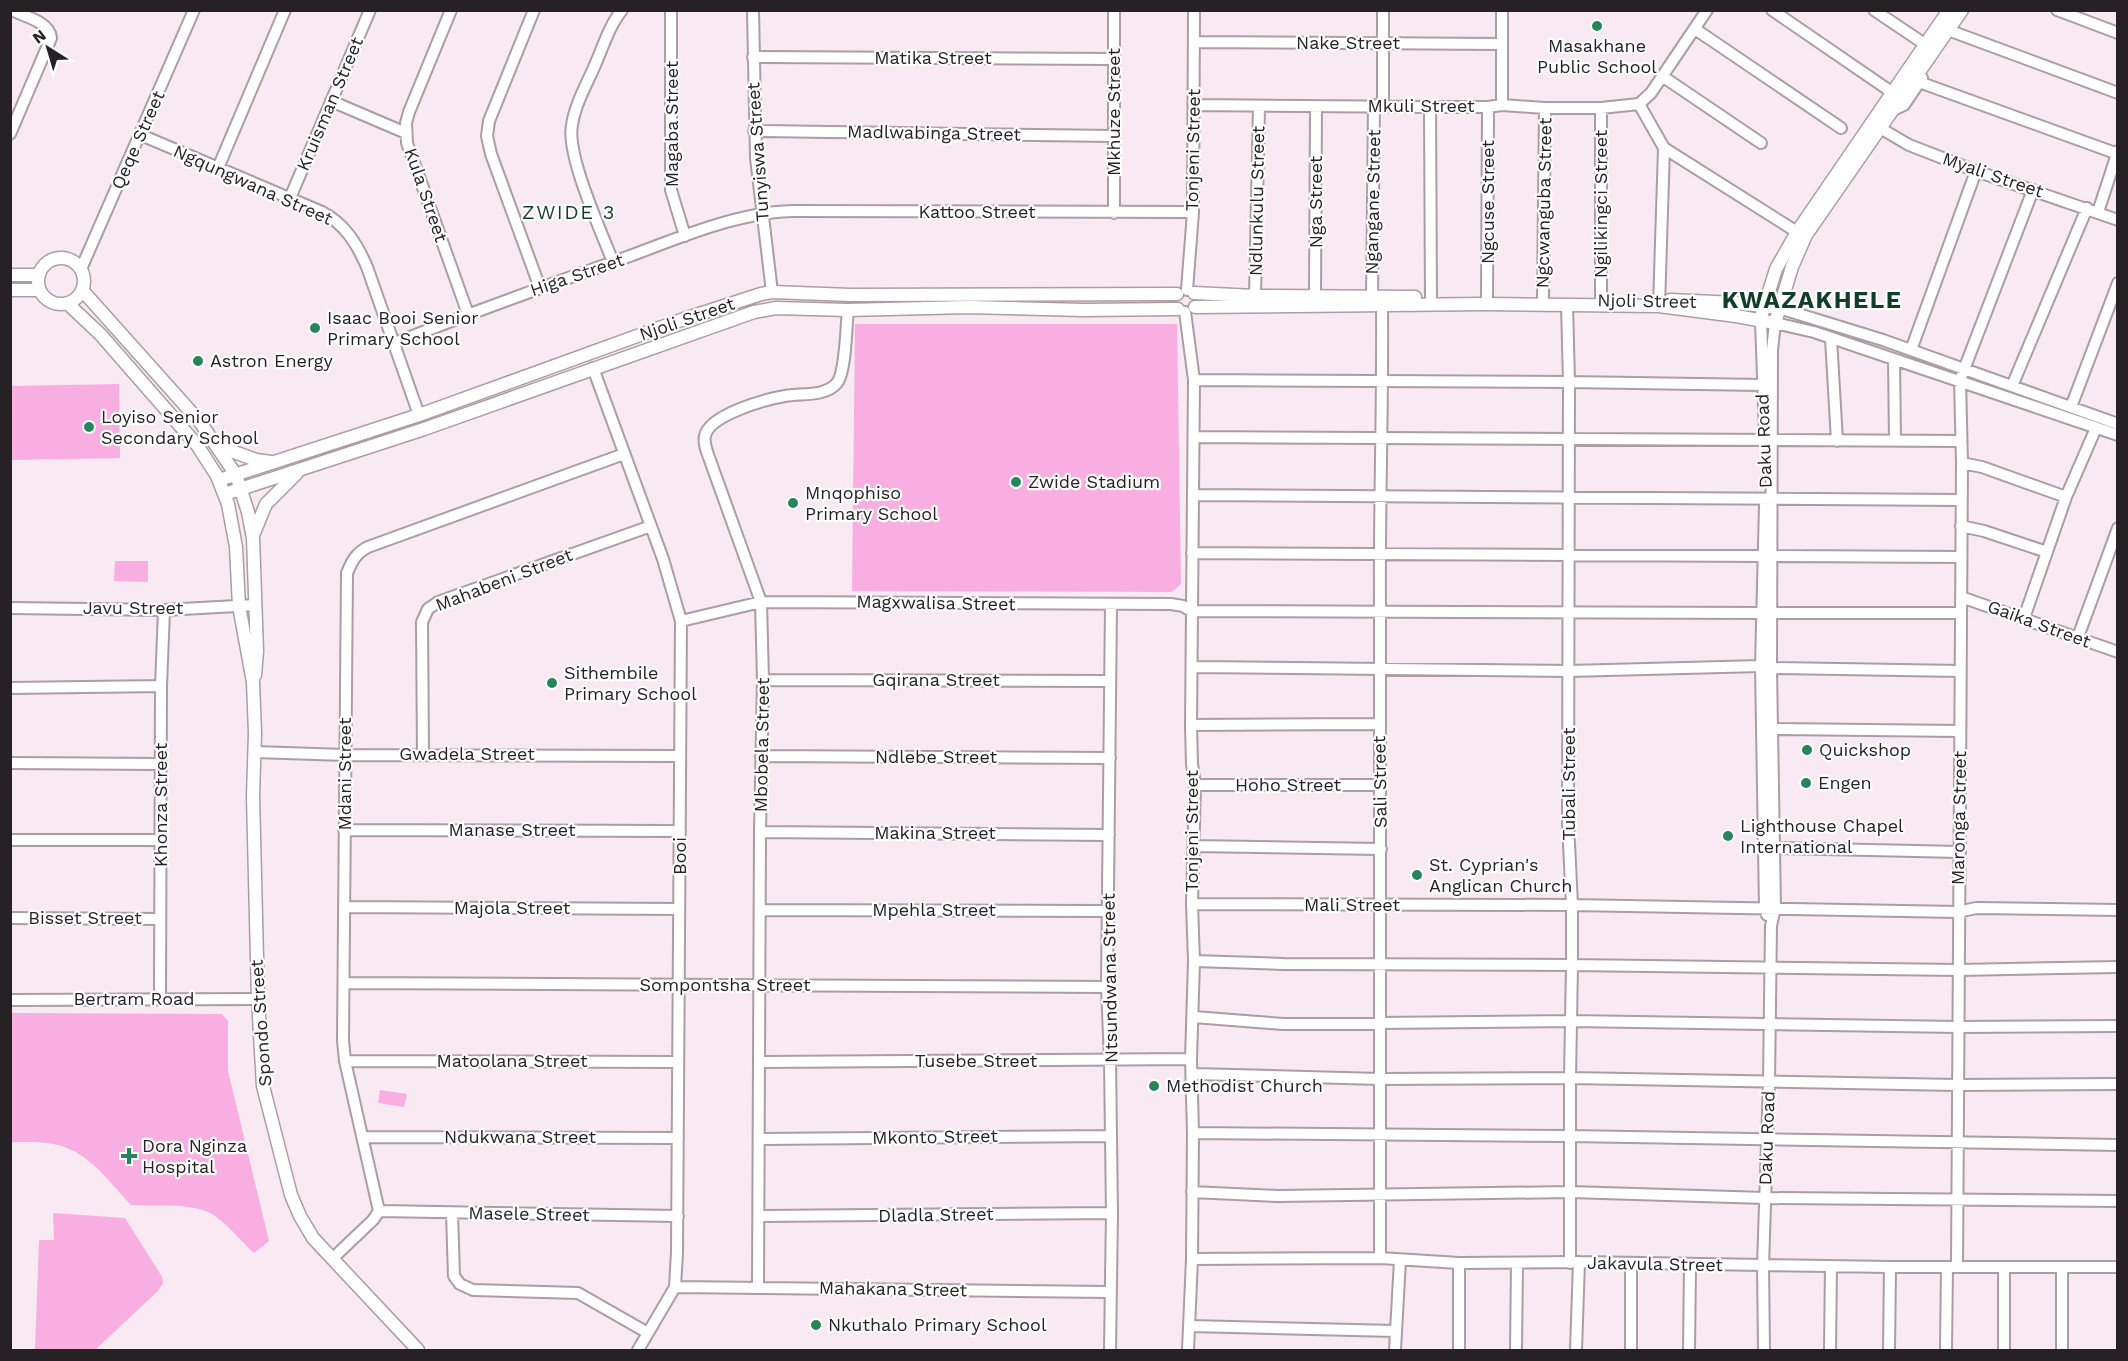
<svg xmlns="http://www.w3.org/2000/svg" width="2128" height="1361" viewBox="0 0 2128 1361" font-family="'Work Sans',sans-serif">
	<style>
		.green { fill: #f8aee1 }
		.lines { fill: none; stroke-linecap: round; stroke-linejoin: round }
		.minor-casing { stroke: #ab9da6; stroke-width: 14 }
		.major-casing { stroke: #ab9da6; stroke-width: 15 }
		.minor { stroke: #fff; stroke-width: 10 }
		.major { stroke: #fff; stroke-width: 12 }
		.poi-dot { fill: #27855c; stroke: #fff; stroke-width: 2 }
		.labels { text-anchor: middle; stroke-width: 4.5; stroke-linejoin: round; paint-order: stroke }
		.street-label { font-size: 18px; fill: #262124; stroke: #fff }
		.poi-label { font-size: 18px; fill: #262124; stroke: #fff; text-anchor: start }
		.neighbourhood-label { font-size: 20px; letter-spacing: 1.5px; fill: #113d29; stroke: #fff }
		.district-label { font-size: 24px; font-weight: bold; letter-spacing: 1.5px; fill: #113d29; stroke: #fff }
	</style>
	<rect width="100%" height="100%" fill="#f8e9f3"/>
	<path class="green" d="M855,324H1177L1181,584L1172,592L852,591Z
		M119,384L120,458L11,460V386Z
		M115,561H148V582L114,581Z
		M11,1013L222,1014L228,1021V1071L269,1241L254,1253C241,1241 229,1226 215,1216C197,1202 154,1206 131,1205C110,1183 90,1153 58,1145C43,1141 26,1142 11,1142Z
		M380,1090L407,1094L404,1107L378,1103Z
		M53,1213L125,1218L162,1277L163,1283L158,1291L95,1350H35L39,1240H54Z"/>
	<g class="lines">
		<defs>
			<path id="minor" d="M451,10L409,112L406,123L407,143L468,314
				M534,10L489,121L487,136L491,154L540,288
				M671,10V190L685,236
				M753,10L756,158L772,292
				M1383,10V105
				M1772,10L1893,93
				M1874,10L1926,45
				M2057,10L2118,33
				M1695,29L1841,128
				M1948,30L2118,93
				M1194,42L1502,44
				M753,57L1114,59
				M1662,76L1761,143
				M1919,82L2118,154
				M331,101L406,133
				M1639,104L1664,148L1659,306
				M1195,105L1430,107H1488L1502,105L1545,108H1601L1639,104L1651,93L1707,10
				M1502,105V10
				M1430,107L1431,298
				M1891,111L1904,105L1922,78
				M1875,125L1909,145L1976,171L2118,220
				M754,131L1114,136
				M10,134L51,38C50,22 24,16 11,10
				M141,135L322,212C345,224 357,244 367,267L419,415
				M1664,148L1797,232L1803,234
				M218,168L285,10
				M290,198L370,10
				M2098,212L2118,151
				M1114,213V10
				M613,262C601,231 566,155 572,125C575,104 587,84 595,65C603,47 609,26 622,10
				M81,269L194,10
				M1187,290L1193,212L1194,10
				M1255,296L1259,106
				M1315,296L1316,107
				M1372,298L1374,105
				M1487,298L1488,107
				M1543,299L1545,108
				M1601,299V108
				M1567,305L1569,382L1568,823L1572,905V965L1570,1078V1263
				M1779,308L1883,340L2118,424
				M1185,312L1194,380L1191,725L1192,764L1195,785L1192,904L1194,961L1191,1059L1193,1133L1192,1259L1188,1350
				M1761,321L1765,432
				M1831,338L1837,441
				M395,343C472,312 549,285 627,257C679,238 740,211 795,211L1193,212
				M1911,350L1976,171
				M1894,359L1895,441
				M593,368L663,559L681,621L677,1252L675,1287L638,1350
				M1194,380L1569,382L1762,385
				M2012,386L2087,208
				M2071,407L2118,283
				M1194,437L1961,441
				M1962,463L1982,467L2066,497
				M1193,495L1961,500
				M1765,505L1761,666L1765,908L1767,915
				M1961,526L1984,531L2047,552
				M1192,553C1383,553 1573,556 1764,556
				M1772,556L1961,557
				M1961,597L2118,652
				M10,608L164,610L255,605
				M1771,613H1960
				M2024,618L2066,497L2096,428
				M681,621L761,602L1171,604L1183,606L1191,611L1762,613
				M2078,637L2118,528
				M1192,667L1569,671L1761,666
				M1771,668L1960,671
				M763,680L1109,681
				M10,688L161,686
				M1191,725L1379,724
				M1773,729L1960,731
				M255,752L345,755L679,756
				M423,754L422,622L428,609L438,602L651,526
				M761,756L1110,758
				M10,763L161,764
				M1195,785H1381
				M344,830L680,831
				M760,832L1109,835
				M10,840H161
				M1194,846L1381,849
				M1775,848L1960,852
				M1192,904L1572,905L1958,912L1976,908L2118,910
				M345,907L679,909
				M760,910L1108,911
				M10,918L160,919
				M1194,961L1284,964L1572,965L1959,970L2118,967
				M344,983L1107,987
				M10,1000L258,999
				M160,1000L161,686L164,610
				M1194,1017L1283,1024L1571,1021L1958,1027L2118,1026
				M345,1061L678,1062
				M760,1062L1191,1059
				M1193,1074L1380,1079L1570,1078L1958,1085L2118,1084
				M1193,1133L1570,1136L2118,1145
				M362,1137L678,1138
				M760,1139L1110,1136
				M1192,1192L1278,1196L1570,1192L1765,1198L2118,1201
				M379,1211L678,1216
				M452,1213L454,1276L460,1284L473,1290L578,1293L648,1333
				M760,1216L1112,1213
				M1380,1258C1380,1043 1380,827 1380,612C1379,510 1383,408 1382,306
				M332,1259L373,1220L379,1211L345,1061L343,1040L347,573C352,561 356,553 368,547L624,454
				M1192,1259L1380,1258L1459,1263L1579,1262L1890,1267H2118
				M1957,1267L1962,463L1960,380L2033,190
				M2004,1267V1350
				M675,1287L1111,1292
				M758,1287L760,832L763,680L761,602L711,463C708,454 703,444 705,436C709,415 766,399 785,396C802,393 825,397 837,383C846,372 846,326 848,310
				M1190,1326L1395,1331
				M1110,1350L1112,1213L1110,1060L1107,987L1111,605
				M1395,1350L1400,1260
				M1459,1350V1263
				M1516,1350L1517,1264
				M1576,1350L1579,1262
				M1631,1350V1264
				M1689,1350L1690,1266
				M1764,1350L1763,1266L1769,1082L1771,926L1775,908L1771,668L1772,350L1775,323L1814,332L2118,435
				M1830,1350L1831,1266
				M1889,1350L1890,1267
				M1946,1350L1947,1267
				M2062,1350V1267"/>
			<path id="major" d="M38 281a23 23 0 1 1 46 0a23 23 0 1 1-46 0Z
				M10,275H39
				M10,290H40
				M82,290L200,422L236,475L248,512L253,538L257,651L255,675
				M1194,293L1255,296L1415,297
				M1670,300L1737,303L1779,308
				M67,303L100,334L197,445L217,476L228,504L236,547L239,606L253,682L255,733L253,796L258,999L263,1086L291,1195L300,1216L313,1238L418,1350
				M1195,307L1486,304L1659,306L1736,316L1775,323L1792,267L1806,235L1962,10
				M1762,314L1776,269L1797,232L1949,10
				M218,446L256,460L271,462
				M219,480L419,415L684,319L761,294L772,292L850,295L1177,294
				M225,494L424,429L754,312L776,308L848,310L968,307L1083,310L1178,309
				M254,533L266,504L297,473"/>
		</defs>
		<use href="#minor" class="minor-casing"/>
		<use href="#major" class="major-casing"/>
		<use href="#minor" class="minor"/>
		<use href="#major" class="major"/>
	</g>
	<g class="poi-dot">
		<circle cx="1597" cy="26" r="6"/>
		<circle cx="315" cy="328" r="6"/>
		<circle cx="198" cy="361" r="6"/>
		<circle cx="89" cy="427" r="6"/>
		<circle cx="1016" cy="482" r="6"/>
		<circle cx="793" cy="503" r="6"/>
		<circle cx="552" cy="683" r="6"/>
		<circle cx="1807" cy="750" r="6"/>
		<circle cx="1806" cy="783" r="6"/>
		<circle cx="1728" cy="836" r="6"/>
		<circle cx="1417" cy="875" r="6"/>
		<circle cx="1154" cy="1086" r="6"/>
		<path d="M126 1147h6v6h6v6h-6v6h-6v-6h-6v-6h6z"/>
		<circle cx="816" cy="1325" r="6"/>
	</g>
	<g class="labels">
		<g class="street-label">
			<text x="1348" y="49">Nake Street</text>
			<text x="933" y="64">Matika Street</text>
			<text transform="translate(330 104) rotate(-67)" y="6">Kruisman Street</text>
			<text x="1421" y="112">Mkuli Street</text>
			<text transform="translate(1114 112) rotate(-90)" y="6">Mkhuze Street</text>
			<text transform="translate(672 124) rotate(-90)" y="6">Magaba Street</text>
			<text transform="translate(934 133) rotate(1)" y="6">Madlwabinga Street</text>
			<text transform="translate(138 140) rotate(-66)" y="6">Qeqe Street</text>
			<text transform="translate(1193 150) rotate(-89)" y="6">Tonjeni Street</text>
			<text transform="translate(758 152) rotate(-94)" y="6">Tunyiswa Street</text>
			<text transform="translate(1993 175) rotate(19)" y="6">Myali Street</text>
			<text transform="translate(253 185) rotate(24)" y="6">Ngqungwana Street</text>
			<text transform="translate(426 195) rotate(71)" y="6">Kula Street</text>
			<text transform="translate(1257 201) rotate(-89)" y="6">Ndlunkulu Street</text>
			<text transform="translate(1316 202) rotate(-90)" y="6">Nga Street</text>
			<text transform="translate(1373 202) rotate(-89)" y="6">Ngangane Street</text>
			<text transform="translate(1488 202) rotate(-90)" y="6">Ngcuse Street</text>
			<text transform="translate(1544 203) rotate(-89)" y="6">Ngcwanguba Street</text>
			<text transform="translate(1601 204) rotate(-90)" y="6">Ngilikingci Street</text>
			<text x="977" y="218">Kattoo Street</text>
			<text transform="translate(577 275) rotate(-19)" y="6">Higa Street</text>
			<text transform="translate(1647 301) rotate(1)" y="6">Njoli Street</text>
			<text transform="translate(687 319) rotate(-19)" y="6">Njoli Street</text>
			<text transform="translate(1764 441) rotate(-92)" y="6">Daku Road</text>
			<text transform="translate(504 580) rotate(-21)" y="6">Mahabeni Street</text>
			<text transform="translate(936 603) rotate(1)" y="6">Magxwalisa Street</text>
			<text x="133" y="614">Javu Street</text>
			<text transform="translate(2039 624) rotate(20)" y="6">Gaika Street</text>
			<text x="936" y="686">Gqirana Street</text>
			<text transform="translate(762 745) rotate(-89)" y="6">Mbobela Street</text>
			<text x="467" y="760">Gwadela Street</text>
			<text x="936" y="763">Ndlebe Street</text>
			<text transform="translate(345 774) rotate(-90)" y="6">Mdani Street</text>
			<text transform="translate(1380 782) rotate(-91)" y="6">Sali Street</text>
			<text transform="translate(1569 784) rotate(-90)" y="6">Tubali Street</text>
			<text x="1288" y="791">Hoho Street</text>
			<text transform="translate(161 805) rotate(-90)" y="6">Khonza Street</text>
			<text transform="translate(1959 818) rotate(-89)" y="6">Maronga Street</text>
			<text x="512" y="836">Manase Street</text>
			<text transform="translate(1192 831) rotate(-90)" y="6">Tonjeni Street</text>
			<text x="935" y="839">Makina Street</text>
			<text transform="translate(680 856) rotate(-90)" y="6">Booi</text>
			<text x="1352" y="911">Mali Street</text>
			<text x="512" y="914">Majola Street</text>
			<text x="934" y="916">Mpehla Street</text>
			<text x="85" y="924">Bisset Street</text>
			<text transform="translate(1110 978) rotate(-91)" y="6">Ntsundwana Street</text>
			<text x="725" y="991">Sompontsha Street</text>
			<text x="134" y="1005">Bertram Road</text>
			<text transform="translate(261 1023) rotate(-94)" y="6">Spondo Street</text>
			<text x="512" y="1067">Matoolana Street</text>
			<text x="976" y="1067">Tusebe Street</text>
			<text x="520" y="1143">Ndukwana Street</text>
			<text transform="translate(935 1137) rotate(-1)" y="6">Mkonto Street</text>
			<text transform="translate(1767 1138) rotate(-88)" y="6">Daku Road</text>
			<text transform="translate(529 1214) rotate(1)" y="6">Masele Street</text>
			<text transform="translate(936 1215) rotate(-1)" y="6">Dladla Street</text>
			<text transform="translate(1655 1264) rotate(1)" y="6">Jakavula Street</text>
			<text transform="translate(893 1289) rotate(1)" y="6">Mahakana Street</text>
		</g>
		<g class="poi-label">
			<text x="1597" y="52" text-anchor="middle">Masakhane<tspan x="1597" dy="21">Public School</tspan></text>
			<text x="327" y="324">Isaac Booi Senior<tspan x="327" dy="21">Primary School</tspan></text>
			<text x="210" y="367">Astron Energy</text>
			<text x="101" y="423">Loyiso Senior<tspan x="101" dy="21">Secondary School</tspan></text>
			<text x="1028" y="488">Zwide Stadium</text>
			<text x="805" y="499">Mnqophiso<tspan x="805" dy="21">Primary School</tspan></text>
			<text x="564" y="679">Sithembile<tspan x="564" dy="21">Primary School</tspan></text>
			<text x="1819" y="756">Quickshop</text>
			<text x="1818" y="789">Engen</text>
			<text x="1740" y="832">Lighthouse Chapel<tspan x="1740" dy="21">International</tspan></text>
			<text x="1429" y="871">St. Cyprian's<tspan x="1429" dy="21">Anglican Church</tspan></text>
			<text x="1166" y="1092">Methodist Church</text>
			<text x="142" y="1152">Dora Nginza<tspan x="142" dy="21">Hospital</tspan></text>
			<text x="828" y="1331">Nkuthalo Primary School</text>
		</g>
		<g class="neighbourhood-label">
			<text x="569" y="219">ZWIDE 3</text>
		</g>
		<g class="district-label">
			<text x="1812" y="308">KWAZAKHELE</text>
		</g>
	</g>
	<rect width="2128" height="1361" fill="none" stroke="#262124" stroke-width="24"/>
	<g transform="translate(48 48) rotate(323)" stroke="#ffffff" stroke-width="4.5" paint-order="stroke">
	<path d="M0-4.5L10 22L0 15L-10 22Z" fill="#262124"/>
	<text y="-9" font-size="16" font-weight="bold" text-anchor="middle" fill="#262124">N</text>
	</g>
</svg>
